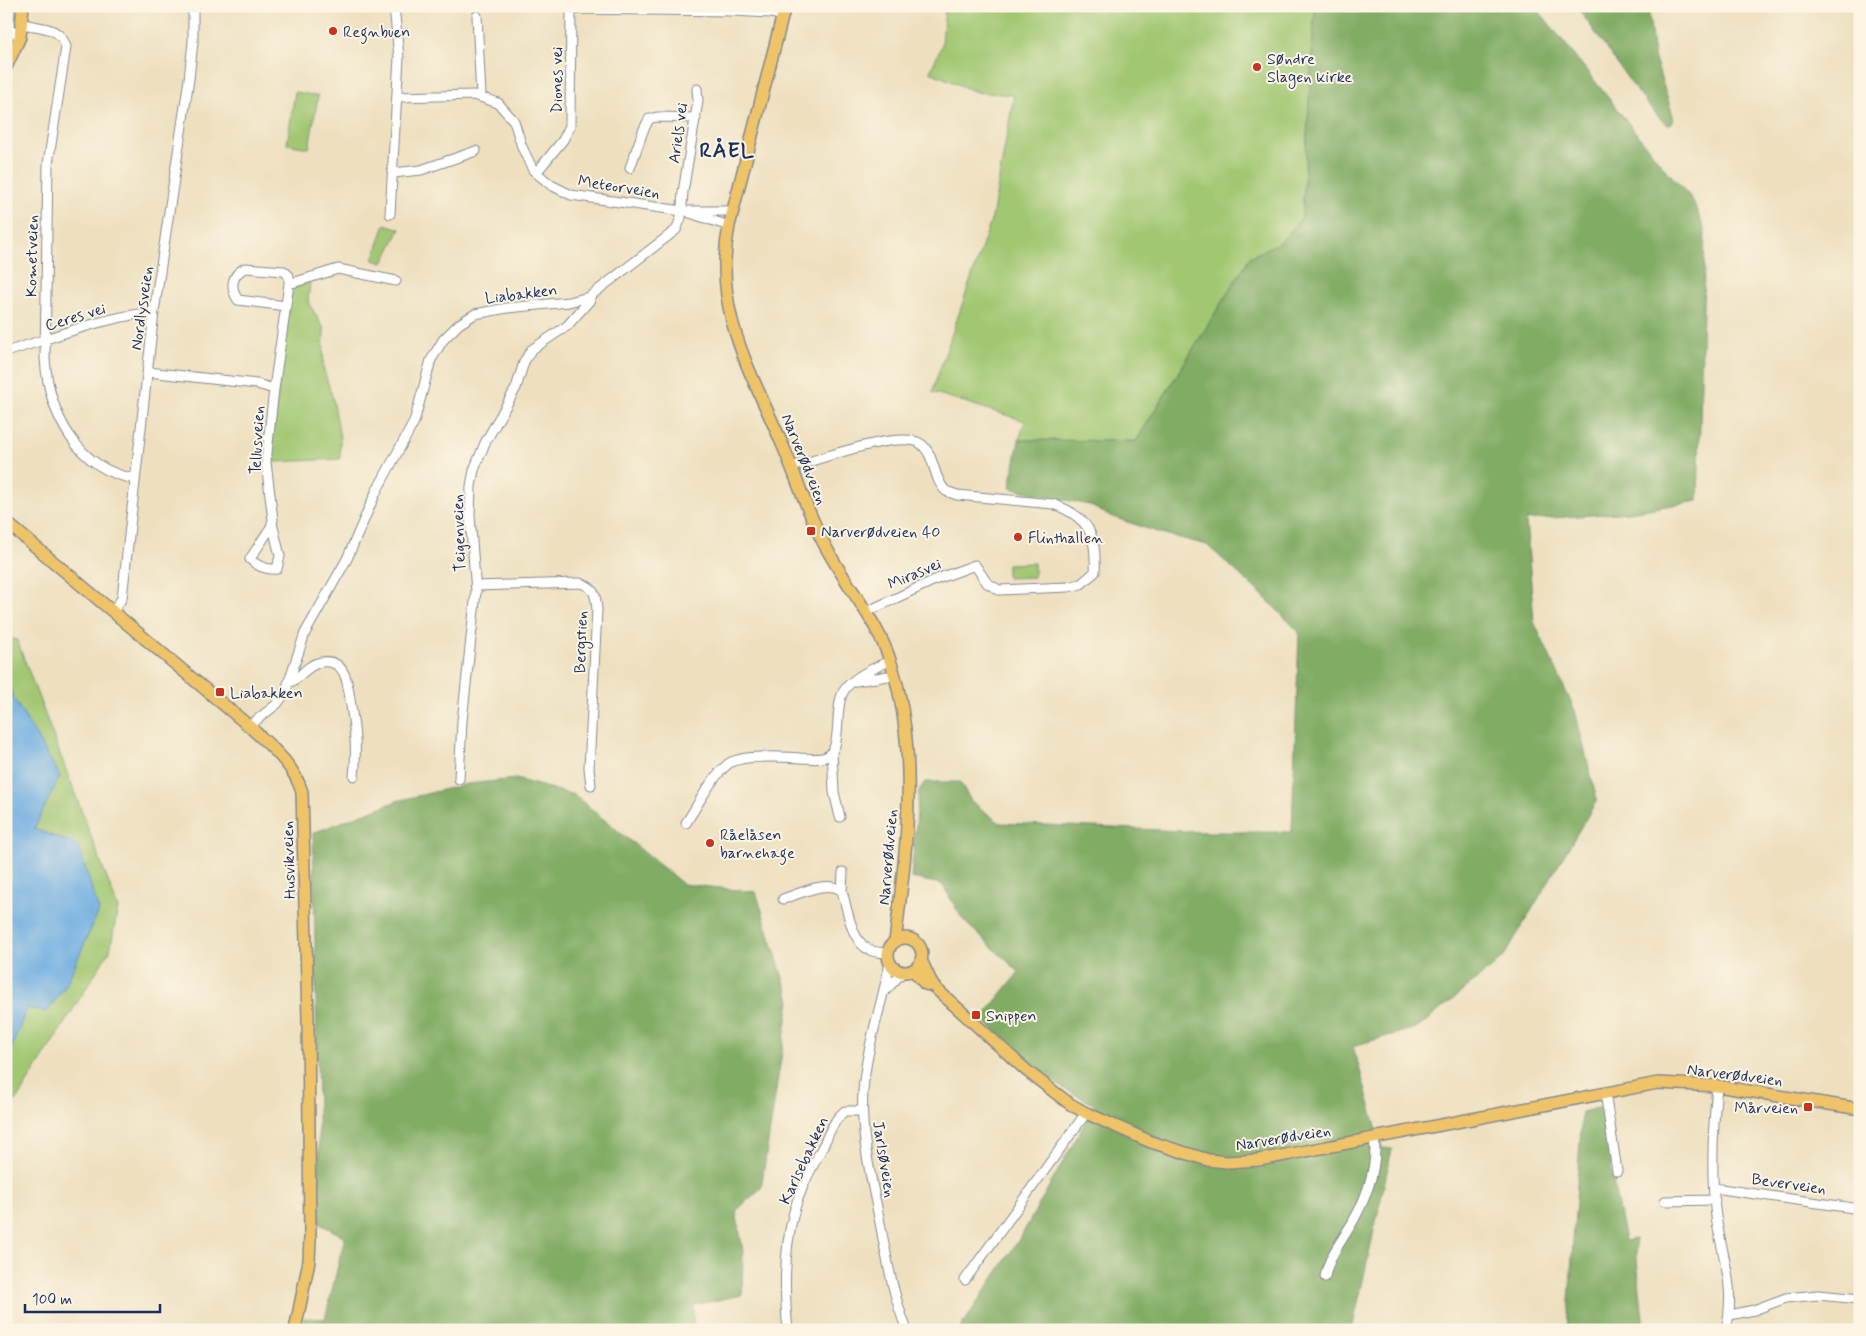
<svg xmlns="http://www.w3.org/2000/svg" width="1866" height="1336" viewBox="0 0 1866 1336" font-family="Mynerve,sans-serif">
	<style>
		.green { fill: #a2c772; stroke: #5e7b68 }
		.forest { fill: #81ac64; stroke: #4e6e61 }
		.water { fill: #6eade1; stroke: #446ea0 }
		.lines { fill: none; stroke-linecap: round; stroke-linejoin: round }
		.minor-casing { stroke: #84888e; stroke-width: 11 }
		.major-casing { stroke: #84888e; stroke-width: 14 }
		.minor { stroke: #fff; stroke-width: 9 }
		.major { stroke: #efc469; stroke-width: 11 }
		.poi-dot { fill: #c8321e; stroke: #fcf5e5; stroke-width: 2 }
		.labels { text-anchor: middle; stroke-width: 4; stroke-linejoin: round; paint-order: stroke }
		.poi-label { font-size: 16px; fill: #1b2f5e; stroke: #fcf5e5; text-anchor: start }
		.street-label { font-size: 16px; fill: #1b2f5e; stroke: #fcf5e5 }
		.district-label { font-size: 21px; font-weight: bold; letter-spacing: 1px; fill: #1b2f5e; stroke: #fcf5e5 }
	</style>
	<rect width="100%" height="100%" fill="#fcf5e5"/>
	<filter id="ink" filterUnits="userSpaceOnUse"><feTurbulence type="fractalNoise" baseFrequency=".02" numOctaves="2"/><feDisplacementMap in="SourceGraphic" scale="10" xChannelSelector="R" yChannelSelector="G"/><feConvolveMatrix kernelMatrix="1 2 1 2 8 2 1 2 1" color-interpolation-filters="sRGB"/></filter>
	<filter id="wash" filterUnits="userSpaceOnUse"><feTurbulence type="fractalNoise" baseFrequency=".0096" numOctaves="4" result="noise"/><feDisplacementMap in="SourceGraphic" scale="20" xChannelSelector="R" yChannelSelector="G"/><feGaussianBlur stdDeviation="1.12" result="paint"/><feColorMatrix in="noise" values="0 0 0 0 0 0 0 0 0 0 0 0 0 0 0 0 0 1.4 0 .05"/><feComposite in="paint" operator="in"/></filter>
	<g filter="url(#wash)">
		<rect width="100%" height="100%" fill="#eee0bf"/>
		<path class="green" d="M945,6H1315L1302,217L1282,241L1250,257L1136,441L1019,440L1025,421L932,392L992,218L1014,95L976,92L930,72L942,45Z
			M295,92L318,96L309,148L287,144Z
			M385,224L400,229L383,263L373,260Z
			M310,282L308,302L324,329L323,368L333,399L340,437V459L274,462L270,457L291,289Z
			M1034,563V577L1007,578V564Z
			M6,638L17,640L118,908L110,950L16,1101L6,1099Z"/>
		<path class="forest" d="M1315,6H1535L1661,164L1692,199L1705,231L1698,501L1629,512L1526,520L1534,622L1575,711L1597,800L1503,958L1419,1027L1353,1046L1382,1148L1392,1149L1352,1330H959L1020,1238L1095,1105L1059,1086L981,1019L1019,972L963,920L942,884L911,878L919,790L925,782H960L971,801L1000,823L1204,832H1292L1299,632L1258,591L1207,545L1157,532L1110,516L1089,505L1010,488L1019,440L1136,441L1250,257L1282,241L1302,217Z
			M1576,6H1648L1654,56L1674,119L1669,125C1651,118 1593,27 1576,6Z
			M516,779L574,795L683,884L756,892L790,1000L761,1188L736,1211L743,1252L742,1295L694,1305L693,1330H303L304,1318L325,1319L345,1237L320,1224L313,833L397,801L467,784Z
			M1606,1106L1612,1176L1625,1241L1635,1239L1644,1330H1567L1582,1112Z"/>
		<path class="water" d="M6,675L14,699L60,776L34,829L78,845L99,911L66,985L47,1012L27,1008L6,1062Z"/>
	</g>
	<g filter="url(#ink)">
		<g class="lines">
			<defs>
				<path id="minor" d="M9,6V29L20,37
					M571,9L733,11L771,13L782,16
					M477,16L481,96
					M22,24C41,28 60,26 66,47L48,164L45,359C49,414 77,469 135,479
					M398,97L474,95L498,103L514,121L522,147L533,170L551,185L571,195L682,211H732
					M630,168L643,131L649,119L657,117L696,118
					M393,173L421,170L476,151
					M536,173L563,140L570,126L571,6
					M690,213L729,226
					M390,214L399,57L394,6
					M289,284L338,269L396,281
					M6,352C55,337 103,317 154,312
					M148,372L257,384L274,389L266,462L273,520L271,527L250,559C258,567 266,570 277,569L280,556L272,523
					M274,389L289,284V276L284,271L245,268C231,275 230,288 238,300L286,306
					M792,467C817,460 902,429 921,444C935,454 933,480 946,491L957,495L1053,504C1089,517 1097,535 1095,572L1081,584L1068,587L999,590L987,583L975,565L937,579L866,612
					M476,586L580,583C595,587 596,596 597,610L589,768L591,785
					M113,612L122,598L154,312L189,79L193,42V6
					M856,681L895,675
					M289,683C301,678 306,665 321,662C348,658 348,688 351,706C355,731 357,751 354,776
					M249,726L277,704L285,693L305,633L347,559L376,492L414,422L431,360L443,340L459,324L475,314L507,308L569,302L589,297L676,230L681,218L683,192L698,101L697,89
					M832,752L834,792L840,817
					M459,779L462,721L476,592L470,516L471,486L474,470L485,443L516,388L524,362L531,350L567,326L590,300L589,297
					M686,823C698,805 711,778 728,764C741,754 783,757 800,758C809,758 821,761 829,755C843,744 833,705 845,689C855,676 875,667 890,661
					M842,891L843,872
					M783,899C799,894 828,879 842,891C850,919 853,958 889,952
					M890,962C882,1006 866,1047 863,1092C860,1137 872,1180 880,1223C887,1259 893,1296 907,1330
					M885,991L903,972
					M1717,1086C1713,1126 1711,1169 1715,1209C1720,1253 1737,1284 1726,1330
					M1605,1092L1617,1171
					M1714,1188L1860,1209
					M1665,1201L1715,1200
					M1325,1277C1328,1259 1337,1248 1346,1233C1363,1207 1379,1169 1374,1138
					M965,1280L1086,1113
					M1730,1315L1754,1310L1786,1298L1818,1295L1860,1299
					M788,1330C784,1292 784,1249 794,1212C800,1189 812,1167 823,1146C829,1134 834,1119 845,1111H862"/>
				<path id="major" d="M785,6L729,226C712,311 751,371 783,446C798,481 809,518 828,551C848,588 878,622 891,663C920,753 906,851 895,942
					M6,67L20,37L23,6
					M6,522L249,726C270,746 293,763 302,792L308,1019L310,1238L309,1261L295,1330
					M888 955a17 17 0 1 1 34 0a17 17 0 1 1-34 0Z
					M921,960L933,986
					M913,970L925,984L933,986L1027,1071L1070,1104L1086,1113L1151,1142L1208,1160L1227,1162L1259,1160L1658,1083L1717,1086L1860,1109"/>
			</defs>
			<use href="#minor" class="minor-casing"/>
			<use href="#major" class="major-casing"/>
			<use href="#minor" class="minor"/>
			<use href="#major" class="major"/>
		</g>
	</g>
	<g class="poi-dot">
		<circle cx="333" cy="31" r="5"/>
		<circle cx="1257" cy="67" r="5"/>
		<rect x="806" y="526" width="10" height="10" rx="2.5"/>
		<circle cx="1018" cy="537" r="5"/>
		<rect x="215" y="687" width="10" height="10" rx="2.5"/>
		<circle cx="710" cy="843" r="5"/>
		<rect x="971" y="1010" width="10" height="10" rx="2.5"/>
		<rect x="1803" y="1102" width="10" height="10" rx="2.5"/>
	</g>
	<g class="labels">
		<g class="poi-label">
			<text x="343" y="37">Regnbuen</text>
			<text x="1267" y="64">Søndre<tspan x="1267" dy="18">Slagen kirke</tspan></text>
			<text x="821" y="537">Narverødveien 40</text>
			<text x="1028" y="543">Flinthallen</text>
			<text x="230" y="698">Liabakken</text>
			<text x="720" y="840">Råelåsen<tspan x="720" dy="18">barnehage</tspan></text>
			<text x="986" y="1021">Snippen</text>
			<text x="1798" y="1113" text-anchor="end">Mårveien</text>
		</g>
		<g class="street-label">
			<text transform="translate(556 80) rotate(-90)" y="6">Diones vei</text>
			<text transform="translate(677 133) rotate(-82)" y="6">Ariels vei</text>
			<text transform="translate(619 186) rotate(9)" y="6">Meteorveien</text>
			<text transform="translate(31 256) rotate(-89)" y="6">Kometveien</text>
			<text transform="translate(521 293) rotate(-7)" y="6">Liabakken</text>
			<text transform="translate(141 308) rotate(-82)" y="6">Nordlysveien</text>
			<text transform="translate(75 316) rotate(-17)" y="6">Ceres vei</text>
			<text transform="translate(256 440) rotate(-87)" y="6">Tellusveien</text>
			<text transform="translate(805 459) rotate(68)" y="6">Narverødveien</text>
			<text transform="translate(458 533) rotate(-92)" y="6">Teigenveien</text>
			<text transform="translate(914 573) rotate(-23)" y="6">Mirasvei</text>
			<text transform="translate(580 642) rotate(-88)" y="6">Bergstien</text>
			<text transform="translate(887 857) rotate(-85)" y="6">Narverødveien</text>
			<text transform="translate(288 860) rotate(-92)" y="6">Husvikveien</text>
			<text transform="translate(1735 1074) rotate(7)" y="6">Narverødveien</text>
			<text transform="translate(1283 1137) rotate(-9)" y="6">Narverødveien</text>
			<text transform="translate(885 1159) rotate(81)" y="6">Jarlsøveien</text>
			<text transform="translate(803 1160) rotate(-65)" y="6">Karlsebakken</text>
			<text transform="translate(1789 1183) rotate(8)" y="6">Beverveien</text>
		</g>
		<g class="district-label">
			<text x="727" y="157">RÅEL</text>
		</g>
	</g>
	<rect width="1866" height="1336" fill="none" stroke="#fcf5e5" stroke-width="25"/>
	<path d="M25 1304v8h135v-8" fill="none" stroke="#1b2f5e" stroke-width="2.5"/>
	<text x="32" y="1304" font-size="15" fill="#1b2f5e" stroke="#fcf5e5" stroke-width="4" paint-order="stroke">100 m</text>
</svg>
